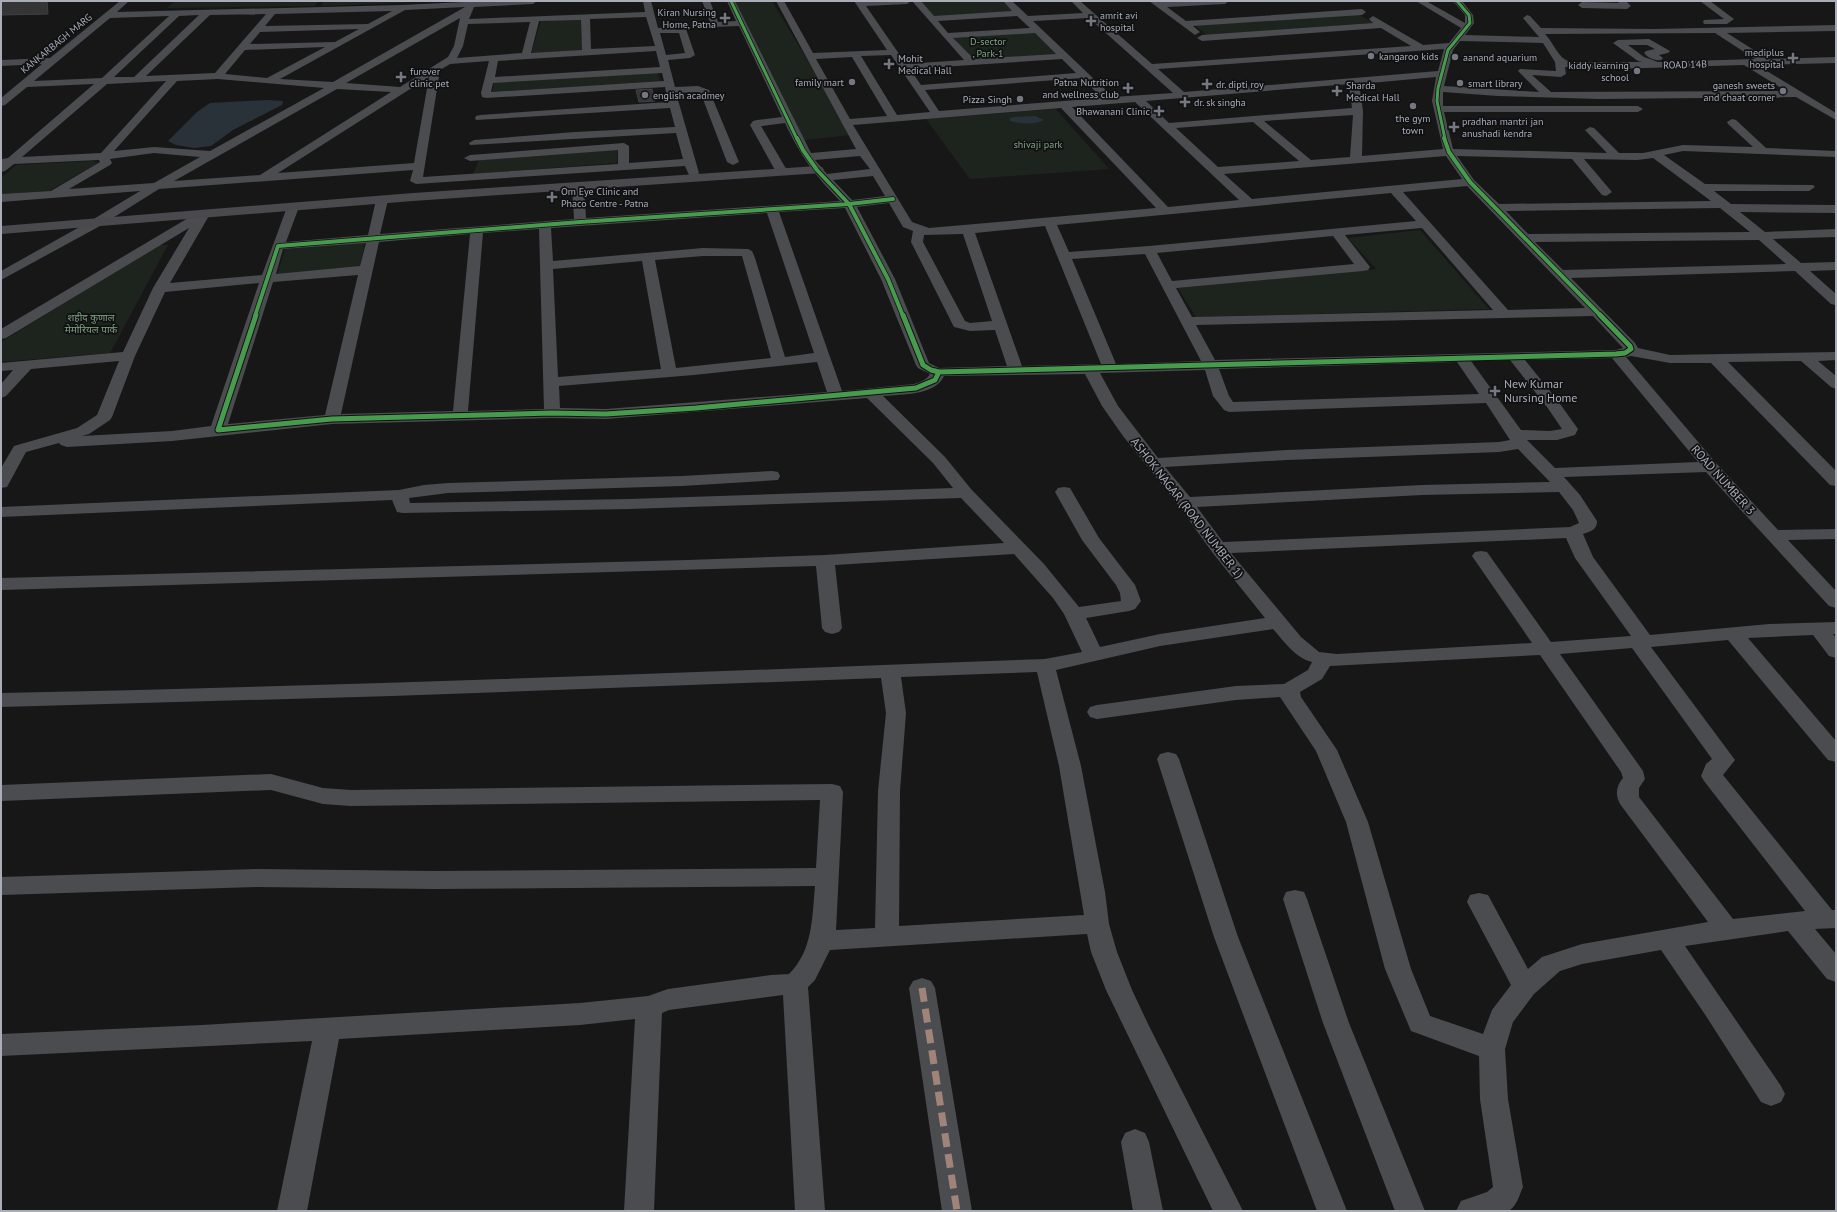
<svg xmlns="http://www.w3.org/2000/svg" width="1837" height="1212" viewBox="0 0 1837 1212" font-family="'PT Sans','Noto Sans Devanagari',sans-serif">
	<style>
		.green { fill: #1d241e }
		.water { fill: #2a3239 }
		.building { fill: #353536; stroke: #3f4043 }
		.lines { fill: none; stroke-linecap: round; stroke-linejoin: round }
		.street { fill: #4b4c50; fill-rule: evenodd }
		.secondary { fill: #4a4a4e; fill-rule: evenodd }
		.quiet { stroke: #a18479; stroke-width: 7; stroke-dasharray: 14 7; stroke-linecap: butt }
		.cycleway-far2-casing { stroke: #111113; stroke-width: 4.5 }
		.cycleway-far1-casing { stroke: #111113; stroke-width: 5.5 }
		.cycleway-casing { stroke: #111113; stroke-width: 7 }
		.cycleway-far2 { stroke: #469c4c; stroke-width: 3 }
		.cycleway-far1 { stroke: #469c4c; stroke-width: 4 }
		.cycleway { stroke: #469c4c; stroke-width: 5 }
		.poi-dot { fill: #757880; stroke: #111113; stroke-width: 1.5 }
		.labels { text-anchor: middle; stroke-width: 3.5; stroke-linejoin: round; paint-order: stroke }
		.far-poi-label { font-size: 10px; fill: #a8adb8; stroke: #111113; text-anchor: start }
		.far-park-label { font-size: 10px; fill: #7fa381; stroke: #111113 }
		.far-street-label { font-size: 10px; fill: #a8adb8; stroke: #111113 }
		.poi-label { font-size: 12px; fill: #a8adb8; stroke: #111113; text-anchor: start }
		.street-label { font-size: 12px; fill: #a8adb8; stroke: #111113 }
	</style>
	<rect width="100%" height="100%" fill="#171717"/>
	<path class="green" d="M175,1H318L315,6L167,8Z
		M324,1H444L321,6Z
		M735,1H772L852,135L794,141Z
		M1002,1L1014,12L931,17L918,2Z
		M1358,14L1373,23L1207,35L1194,25Z
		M581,18L582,51L531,54L541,20Z
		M1033,31L1057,56L971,60L952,36Z
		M657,71L661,82L492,92L495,81Z
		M1056,109L1109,169L970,179L926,119Z
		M618,147L617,163L473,174L479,160Z
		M93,161L98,163L49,191L1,194V178L16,165Z
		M1420,230L1489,309L1196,317L1177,287L1376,269L1348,238Z
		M365,242L359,268L277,275L285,249Z
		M159,245H168L110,353L1,362V342Z"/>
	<path class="water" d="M267,100L283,101L282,105L233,130L211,146L194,148L176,145L168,141L197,112L210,103Z
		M1035,116L1044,120C1035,125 1020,124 1010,121V118L1014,117Z"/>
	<path class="building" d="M1,1H47L48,14L1,15Z
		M652,89L655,101L639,102L636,90Z"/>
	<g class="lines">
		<path class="street" d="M120,1H129L117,12L402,5L485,1H537L533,4L474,7L469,19L645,12L643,1H651L658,28L681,27L686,29L695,55L690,58L668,60L675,87L698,86L709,90L739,162L733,165L727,162L701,94L697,92L676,93L699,173L697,175H689L685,166L416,184L410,181L413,170L159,189L100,226L1,280V271L92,220L140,191L1,202V194L51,191L100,162L99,160L14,164L5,171L1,172L2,159L8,158L94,84L27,87L5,105L1,106V98L42,64L1,66V60L50,58ZM465,7L333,82L280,79L405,10ZM392,11L368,24L265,26L275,14ZM266,14L215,73L146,76L210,15ZM199,15L134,77H114L179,16ZM169,16L102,78L34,81L110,18ZM646,17L655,46L591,49L590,19ZM460,18L454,46L448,57L400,87L346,83ZM581,20L582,50L531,53L539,21ZM530,22L522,53L457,58L463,46L468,24ZM359,29L335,42L250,44L260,32ZM660,33H679L685,53L666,55ZM325,47L267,78L225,74L245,50ZM656,51L660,67L495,77L498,61ZM489,61L481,93L482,97L486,98L665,87L668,102L480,115L476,116L475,118L476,120L670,108L675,127L575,132L474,140L469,143L470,145L676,133L683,159L629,163V146L624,143L470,155L464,158L470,161L618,150V164L423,177L440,70L450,64ZM662,73L664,81L491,92L493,83ZM429,77L414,163L278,173ZM218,79L324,88L210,151L154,147L114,151L177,81ZM166,81L101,153L22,157L107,84ZM337,89L391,92L260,175L174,181ZM154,153L200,157L154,183L69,189L110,165L112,163L110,159Z
			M702,1H710L718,22L736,21L727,1H735L811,153L856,149L776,1H784L813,53L887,50L854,1H911L907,4L866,6L906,64L964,60L912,1H921L934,16L1012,11L1003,1H1012L1028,16L1083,13L1071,1H1080L1152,64L1411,46L1381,28L1202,41L1197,38L1202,35L1373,23L1369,19L1373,16L1423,45L1449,43L1461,28L1416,1H1426L1465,23V15L1453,1H1462L1473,15L1474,23L1465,35L1539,37L1523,18L1527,15L1530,16L1541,28L1654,29L1836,25V31L1727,33L1768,59L1836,57V63L1757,65L1836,113V120L1796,97L1599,99L1498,96L1443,92V106H1638L1643,109L1638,112H1444L1453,149L1607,153L1585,130L1590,127L1594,128L1619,153H1643L1683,145L1753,147L1728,124L1727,122L1732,119L1736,120L1766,148L1836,151V157L1683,151L1664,155L1705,184L1813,185L1815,187L1809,191H1714L1731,204L1836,205V213L1740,212L1765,232L1836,229V237L1773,239L1801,263L1836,262V270L1810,271L1836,294V305L1831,304L1795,271L1571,278L1635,343L1638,348L1670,355L1836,352V360L1818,361L1836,376V389L1831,387L1801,361L1728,362L1836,471V486L1830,485L1711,363H1670L1631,356L1626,357L1716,463L1778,530L1836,529V539L1788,540L1836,591V608L1829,606L1706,472L1564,477L1580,495L1597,521C1597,530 1591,531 1583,534L1593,557L1650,635L1769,624L1836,622V634H1833L1836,638V658L1829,656L1813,635L1748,638L1836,741V762L1828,760L1728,640L1651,647L1735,760L1723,775L1832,910H1836V928L1815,929L1836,954V982L1827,979L1788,931L1685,946L1781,1086L1785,1094L1781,1102L1771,1106L1761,1102L1706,1016L1661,950L1582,964L1560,971L1534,994L1513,1022L1505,1049L1508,1099L1523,1187C1519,1196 1517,1205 1509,1211H1456L1461,1201L1487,1192L1493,1187L1480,1099L1479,1056L1411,1031L1385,969L1346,822L1316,751L1280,697L1236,700L1097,719L1090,717L1087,712L1090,707L1097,705L1236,686L1284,684L1308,670L1312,662C1295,658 1284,641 1273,629L1160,646L1056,670L1081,766L1105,892L1109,924L1117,952L1132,990L1149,1026L1243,1211H1213L1106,990L1091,952L1087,934L830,950L815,980L808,987L825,1211H795L783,995L669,1010L662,1013L654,1211H624L635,1019L580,1025L339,1039L307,1211H277L312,1041L1,1056V1034L202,1025L580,1003L648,996L668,989L771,975L789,974C813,950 812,918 815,886L434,889L257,887L1,895V877L257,869L434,871L816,868L820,800L351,806L323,804L271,790L1,801V785L271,774L323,788L351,790L832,784L840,786L843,792L836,930L875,928L878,791L886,713L881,678L392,696L1,707V693C349,686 697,672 1045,659L1082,652L1064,614L1053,598L1014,554L835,565L842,628L839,632L832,634L825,632L822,628L816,566L1,590V578L688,560L825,555L1004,543L961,498L629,509L403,513L397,512L392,500L1,517V507L399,490L424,485L448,483L682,476L772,471L778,472L780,476L778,480L682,486L448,493L409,498L410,503L629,499L953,488L933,463L867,398L606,419L552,418L332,424L172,441L67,447L61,445L59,443L26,452L7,487L1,488V468L14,446L77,428L97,415L119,361L31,369L6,396L1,398V384L13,370L1,371V363L123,352L153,288L189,228L6,338L1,339V329L200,211H208L210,214L170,283L262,275L287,207L293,203L299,207L286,242L368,235L376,200L382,196L388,200L380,234L574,219L572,186L578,182L584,186L586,218L840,201C814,174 801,157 785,123L761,126L788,172L782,175L776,172L750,125L753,121L757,120L782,117L739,26L712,27ZM1017,16L1030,28L948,33L938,21ZM1089,18L1173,93L1113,97L1033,21ZM1035,33L1056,54L974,59L953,38ZM1715,33L1755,59L1658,62L1644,57L1628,45H1647L1655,49L1646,51L1644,53C1648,58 1655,61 1661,60L1663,58L1659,55L1668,53L1670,51L1649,39L1618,40L1613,43L1638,61L1642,62H1571C1558,59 1554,43 1545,34ZM1460,41L1543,43L1555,62L1556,71L1520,69L1518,71L1539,92L1444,86L1453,50ZM1444,49L1438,71L1184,92L1158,69ZM891,55L930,112L897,115L861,56ZM852,57L887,116L850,119L816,59ZM1062,59L1076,73L921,85L910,69ZM1744,65L1786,91L1551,92L1532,75L1561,77L1566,74L1565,67L1612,69ZM1436,77L1432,101L1443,149L1362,156L1363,111L1359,84ZM1082,78L1102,98L939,111L925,90ZM1349,84L1352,108L1169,123L1146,101ZM1135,102L1239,200L1168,207L1072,107ZM1061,108L1156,208L929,228L912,222L853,125ZM1353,115L1350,157L1311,160L1264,121ZM1253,122L1299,161L1218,167L1176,128ZM860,156L870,169L827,174L815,160ZM1446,156L1462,179L1252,199L1224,174ZM1457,156L1572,159L1602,195L1606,196L1612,192L1584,159L1637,160L1653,158L1711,201L1499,204L1474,180ZM873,176L885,196L852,200L833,180ZM1467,186L1585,308L1508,310L1403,192ZM1391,193L1416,221L1149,246L1069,252L1057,225ZM889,203L903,227L913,231L911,242L954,327L970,331L995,330L1007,366L939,368L929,363L895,279L857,207ZM845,208L881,279L916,365L918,368L930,374C927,380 920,382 914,384L842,391L779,212ZM1720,208L1750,232L1528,234L1506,211ZM767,213L814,353L785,357L755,258L752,251L748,249L703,248L553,261L551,228ZM1045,226L1101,364L1022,366L975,233ZM1422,228L1493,310L1192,317L1176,288L1363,271L1368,270L1370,267L1345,235ZM539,229L544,409L468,411L483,233ZM470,234L453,411L341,414L379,242ZM963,234L992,321L970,323L965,321L923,242L924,235ZM1333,236L1354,264L1172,281L1157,253ZM1759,240L1786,264L1563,270L1535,242ZM366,243L360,266L276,274L283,249ZM1145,254L1201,361L1116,364L1072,259ZM703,256H742L771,358L676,368L655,260ZM642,261L661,369L558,377L553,269ZM358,275L325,415L228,424L273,282ZM259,283L211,426L172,431L82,436L89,434L110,420L112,417L135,356L165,292ZM1593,316L1623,348L1616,350L1215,360L1196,325ZM1612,358L1698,462L1555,468L1527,440H1557L1575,435L1578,429L1558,401L1525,360ZM1510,360L1547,407L1562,429L1550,431L1521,430L1471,361ZM817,362L827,392L606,409L560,408L559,386L694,375ZM1457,362L1479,394L1233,402L1229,396L1219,369ZM1205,370L1213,396L1224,410L1229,412L1486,403L1510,440L1499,442L1287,450L1158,458L1118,406L1100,373ZM1085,374L1102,406L1123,436L1179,506L1212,552L1265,618L1160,634L1100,647L1086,618L1129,611L1135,609L1141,601L1135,585L1099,538L1070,488L1064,487L1058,488L1055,492L1082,540L1116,585L1120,593L1121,601L1079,607L1044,564L971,489L945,457L883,396C902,394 935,396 944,376ZM1518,449L1550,482L1422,485L1190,497L1165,467L1287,460L1499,452ZM1559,492L1573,510L1579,523L1570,527L1223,542L1197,507L1422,495ZM1566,538L1575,558L1631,636L1551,642L1487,552L1481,551L1475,552L1472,556L1532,643L1337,654L1319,652L1301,637L1231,553ZM1632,648L1712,759L1706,764L1701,776L1704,781L1805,911L1733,919L1639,797V788L1645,779L1643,771L1560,654ZM1540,655L1621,772L1623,778C1616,786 1615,795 1620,804L1708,922L1582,944L1542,957L1528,969L1488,895L1479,893L1470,895L1467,902L1511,985L1492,1010L1483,1034L1430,1016L1411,969L1368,822L1337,750L1301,697L1300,692L1322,679L1330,666ZM1037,672L1059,766L1084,915L899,926L900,791L906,713L901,677Z
			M1149,1L1160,2L1229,1L1225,4L1167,7L1186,21L1362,9L1366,12L1362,15L1193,26L1200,32L1195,35Z
			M1617,1H1626L1631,6L1627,9L1582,8L1578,5L1582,2L1619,3Z
			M1700,1H1710L1734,19L1727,24H1704L1703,22L1704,20L1724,19Z
			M1168,752L1176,754L1179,759L1238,937L1347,1211H1317L1214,937L1157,759L1160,754Z
			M1295,890L1304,892L1307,899L1349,1023L1425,1211H1395L1323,1023L1283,899L1286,892Z
			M922,978L931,981L935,988L972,1211H942L909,988L913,981Z
			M1135,1129L1145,1133L1149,1142L1163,1211H1133L1121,1142L1125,1133Z"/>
		<path class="secondary" d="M817,166L822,167L824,170L822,173L413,201L1,234V226L413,193Z"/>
		<path class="quiet" d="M922,988L957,1211"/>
		<defs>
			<path id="cycleway-far2" d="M731,1L797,139
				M1445,139L1437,101L1438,88L1448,50L1470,23L1469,15L1457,1"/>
			<path id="cycleway-far1" d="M797,138L803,150L817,170L849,204L888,279L903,316
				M1444,138L1449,152L1470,182L1601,316
				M255,316L278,246L580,222L849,204L893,199"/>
			<path id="cycleway" d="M256,315L218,430L332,419L552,413L606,414L696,408L916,388L935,380L939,372
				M903,315L923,365L931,370L939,372L1616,354L1625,353L1631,349L1630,346L1600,315"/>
		</defs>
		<use href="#cycleway-far2" class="cycleway-far2-casing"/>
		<use href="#cycleway-far1" class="cycleway-far1-casing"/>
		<use href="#cycleway" class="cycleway-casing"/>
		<use href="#cycleway-far2" class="cycleway-far2"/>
		<use href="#cycleway-far1" class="cycleway-far1"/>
		<use href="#cycleway" class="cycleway"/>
	</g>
	<g class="poi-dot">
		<path d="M723 12h4v4h4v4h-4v4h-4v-4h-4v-4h4z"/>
		<path d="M1089 15h4v4h4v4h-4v4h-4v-4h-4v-4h4z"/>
		<circle cx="1371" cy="56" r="4"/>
		<circle cx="1455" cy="57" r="4"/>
		<path d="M1791 52h4v4h4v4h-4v4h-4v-4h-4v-4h4z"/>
		<path d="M887 58h4v4h4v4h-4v4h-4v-4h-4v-4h4z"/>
		<circle cx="1637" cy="71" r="4"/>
		<path d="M399 71h4v4h4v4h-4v4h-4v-4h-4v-4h4z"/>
		<circle cx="852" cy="82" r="4"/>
		<circle cx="1460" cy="83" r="4"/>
		<path d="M1205 78h4v4h4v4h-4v4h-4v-4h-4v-4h4z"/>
		<path d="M1126 82h4v4h4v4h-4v4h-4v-4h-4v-4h4z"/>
		<path d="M1335 85h4v4h4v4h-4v4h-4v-4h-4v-4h4z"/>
		<circle cx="1783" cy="91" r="4"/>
		<circle cx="645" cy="95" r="4"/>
		<circle cx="1020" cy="99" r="4"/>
		<path d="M1183 96h4v4h4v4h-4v4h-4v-4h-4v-4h4z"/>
		<circle cx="1413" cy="106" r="4"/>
		<path d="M1157 105h4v4h4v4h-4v4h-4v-4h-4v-4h4z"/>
		<path d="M1452 121h4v4h4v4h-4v4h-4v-4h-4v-4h4z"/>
		<path d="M550 191h4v4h4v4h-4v4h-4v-4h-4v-4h4z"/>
		<path d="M1493 385h4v4h4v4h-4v4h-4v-4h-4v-4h4z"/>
	</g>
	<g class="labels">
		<g class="far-poi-label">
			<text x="716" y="16" text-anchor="end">Kiran Nursing<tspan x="716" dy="12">Home, Patna</tspan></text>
			<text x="1100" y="19">amrit avi<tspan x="1100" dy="12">hospital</tspan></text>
			<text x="1784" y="56" text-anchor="end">mediplus<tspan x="1784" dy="12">hospital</tspan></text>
			<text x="1379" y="60">kangaroo kids</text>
			<text x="1463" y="61">aanand aquarium</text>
			<text x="898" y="62">Mohit<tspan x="898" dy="12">Medical Hall</tspan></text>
			<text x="1629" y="69" text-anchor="end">kiddy learning<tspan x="1629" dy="12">school</tspan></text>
			<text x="410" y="75">furever<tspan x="410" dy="12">clinic pet</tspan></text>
			<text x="844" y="86" text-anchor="end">family mart</text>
			<text x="1119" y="86" text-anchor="end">Patna Nutrition<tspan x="1119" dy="12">and wellness club</tspan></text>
			<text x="1468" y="87">smart library</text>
			<text x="1216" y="88">dr. dipti roy</text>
			<text x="1346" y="89">Sharda<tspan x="1346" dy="12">Medical Hall</tspan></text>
			<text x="1775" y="89" text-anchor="end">ganesh sweets<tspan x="1775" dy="12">and chaat corner</tspan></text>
			<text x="653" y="99">english acadmey</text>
			<text x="1012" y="103" text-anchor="end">Pizza Singh</text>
			<text x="1194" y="106">dr. sk singha</text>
			<text x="1150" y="115" text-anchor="end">Bhawanani Clinic</text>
			<text x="1413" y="122" text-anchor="middle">the gym<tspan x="1413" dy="12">town</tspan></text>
			<text x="1462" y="125">pradhan mantri jan<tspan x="1462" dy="12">anushadi kendra</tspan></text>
			<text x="561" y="195">Om Eye Clinic and<tspan x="561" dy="12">Phaco Centre - Patna</tspan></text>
		</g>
		<g class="far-park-label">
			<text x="988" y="45">D-sector<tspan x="988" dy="12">, Park-1</tspan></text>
			<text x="1038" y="148">shivaji park</text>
			<text x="91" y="321">शहीद कुणाल<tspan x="91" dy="12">मेमोरियल पार्क</tspan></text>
		</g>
		<g class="far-street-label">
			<text transform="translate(56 43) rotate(-39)" y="4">KANKARBAGH MARG</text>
			<text transform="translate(1685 64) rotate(-2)" y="4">ROAD 14B</text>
		</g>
		<g class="poi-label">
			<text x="1504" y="388">New Kumar<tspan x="1504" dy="14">Nursing Home</tspan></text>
		</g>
		<g class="street-label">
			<text transform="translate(1723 480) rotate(48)" y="4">ROAD NUMBER 3</text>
			<text transform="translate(1187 508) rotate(52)" y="4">ASHOK NAGAR (ROAD NUMBER 1)</text>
		</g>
	</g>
	<rect width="1837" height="1212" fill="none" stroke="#a8adb8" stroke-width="4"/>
</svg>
